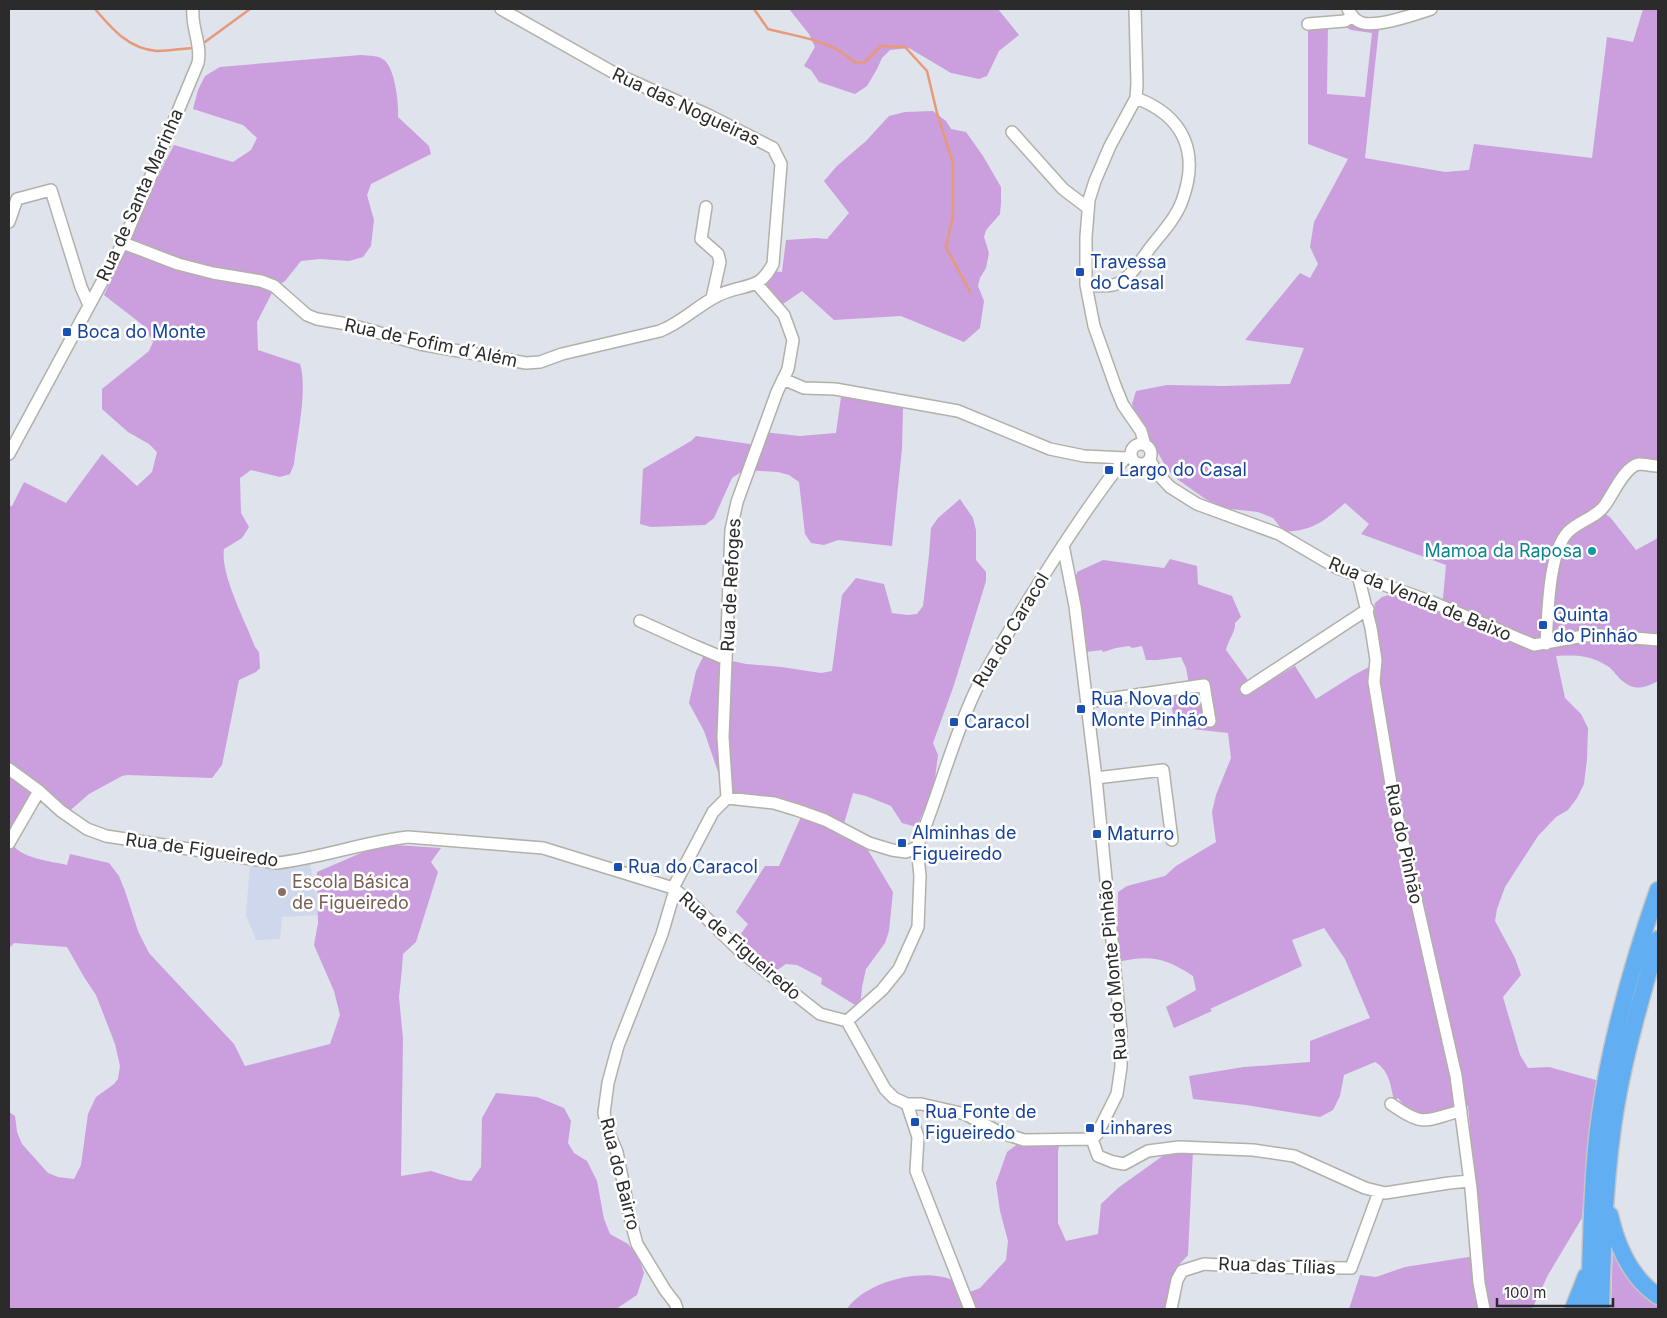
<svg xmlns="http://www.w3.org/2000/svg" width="1667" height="1318" viewBox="0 0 1667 1318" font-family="Inter,sans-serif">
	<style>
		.education { fill: #ced7ec }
		.green { fill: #cb9ede }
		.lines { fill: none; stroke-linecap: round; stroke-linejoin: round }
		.stream { stroke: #e69a78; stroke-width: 2.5 }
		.minor-casing { stroke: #b2b1a7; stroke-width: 14 }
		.highway-casing { stroke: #c4c4c4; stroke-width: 19 }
		.minor { stroke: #fff; stroke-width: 11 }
		.highway { stroke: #62aef3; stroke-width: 16 }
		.transit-dot { fill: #1a4fb4; stroke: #fff; stroke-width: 2 }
		.culture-dot { fill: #0f9aa8; stroke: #fff; stroke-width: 2 }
		.education-dot { fill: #8d6e63; stroke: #fff; stroke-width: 2 }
		.labels { text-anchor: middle; stroke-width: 5; stroke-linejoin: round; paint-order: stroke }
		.street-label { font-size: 18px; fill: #2b2b2b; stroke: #fff }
		.transit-label { font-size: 18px; fill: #164399; stroke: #fff; text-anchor: start }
		.culture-label { font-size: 18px; fill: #0d838f; stroke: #fff; text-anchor: end }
		.education-label { font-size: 18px; fill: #785e54; stroke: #fff; text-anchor: start }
	</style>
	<rect width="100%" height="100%" fill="#dee3ec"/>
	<path class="education" d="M310,864L320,915L282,917L280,939L256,940L246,915L250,865L288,869Z"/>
	<path class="green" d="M789,9H998L1019,35L999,51L987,76L979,79L951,73L909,48L890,50L882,58L877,69L867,86L855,94L819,82L811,70L804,66L815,47L809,34Z
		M1643,9H1658V466L1649,464L1621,468V476L1600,511L1610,517L1636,550L1658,538V681C1643,689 1633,691 1620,679C1616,675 1613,670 1609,667C1590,655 1578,655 1556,656L1565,698L1581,714L1588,728L1587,759L1584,784L1577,798L1568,810L1556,817L1538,836L1505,887L1497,909L1495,921L1515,958L1521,975L1503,997L1520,1055L1528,1068L1549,1067L1596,1080L1588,1137L1582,1218L1548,1275L1532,1309H1349L1360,1275L1376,1277L1405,1267L1481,1255L1468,1106C1439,1115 1419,1127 1398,1098L1394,1101C1391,1086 1389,1070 1375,1062L1344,1075L1340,1096L1333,1110L1320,1117L1246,1105L1193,1099L1189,1076L1244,1067L1310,1062V1041L1370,1018L1345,959L1324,928L1292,940L1302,966L1210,1009L1212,1011L1174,1028L1166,1007L1196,990L1193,976C1164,957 1150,955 1117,962L1118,892L1127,886L1165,876L1176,866L1216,842L1212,812L1216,795L1231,758L1228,733L1175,727L1172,708L1174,694L1189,684L1186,668L1181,657L1157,660H1146L1142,646L1132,648L1129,646L1116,648L1103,652L1102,650L1086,652L1069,574H1077V572L1103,560L1164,568L1170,559L1197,566L1198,584L1200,585L1232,596L1241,617L1235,623C1236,631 1228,640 1226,650L1255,690L1295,666L1316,699L1354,675L1382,660L1374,611L1375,603L1382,597L1392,594L1440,613L1443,599L1446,565L1361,534L1369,524L1345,503C1323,522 1314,530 1284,532L1273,518L1258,512L1222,508L1204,498L1177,479L1168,470L1135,414L1132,404L1136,391L1167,385L1224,386L1290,384L1304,348L1245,340L1300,273L1310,278L1318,264L1310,247L1314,222L1348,159L1308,144V26L1328,25L1327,94L1365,97L1372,33L1351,30L1346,27L1348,24L1379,28L1365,158L1445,172L1469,170L1474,144L1592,158L1607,37L1633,42Z
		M361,55C368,56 379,55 384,60C395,68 399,104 398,117L429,146L431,154L371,184L367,195L374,220L371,246L363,257L349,261L320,259L301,261L285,281L275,287L257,322L258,350L300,364C308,389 297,436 294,464L290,474L280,477L251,470L240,478L241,513L249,527L242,538L224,549C220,575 246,622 255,647L259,652L260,668L256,672L239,680L222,765L212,778L127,775L122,776L89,794L66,814L41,801L38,802L11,843C22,859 50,861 67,865L70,854L109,863L119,876L125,891L138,931L149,953L234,1044L245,1066L330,1044L340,1015L334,991L314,945L318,923L317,872L368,850L395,845L441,848L431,862L438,872L416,942L403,954L402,968L399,997L403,1039L401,1176L431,1171L460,1180L471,1181L481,1167L482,1118L496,1093L537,1097L564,1108L571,1121L568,1143L574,1153L587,1161L597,1181L604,1219L610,1234L628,1244L639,1258L644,1273L637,1295L616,1309H9V1112L15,1116L17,1132L22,1144L48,1173L58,1177L74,1179L81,1165L88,1114L96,1097L114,1084L118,1079L120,1066L115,1044L96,995L84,977L67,947L14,943L9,948V506H12L24,482L66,503L102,454L137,486L152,472L157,452L149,444L128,432L102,409V389L149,351L153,342L144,326L104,295L165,162L174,145L233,162L251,150L257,138L243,125L193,109L198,90L205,76L220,67Z
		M933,111L946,121L951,129L966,132L983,156L1001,187V203L1000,214L986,230L984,237L989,253L986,268L980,278L978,286L984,301L980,328L964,342L901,316L834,320L802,291L780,306L764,287L771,271L782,272L786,240L816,238L827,239L849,213L824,181L837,166L866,141L889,116L905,112Z
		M841,397L877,401L903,407L902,448L892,546L838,540L824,545L811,543L805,534L799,482L789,475L778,472L744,470L732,478L714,518L705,525L651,527L640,524L643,469L691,441L696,436L756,445L763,432L800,436L836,433Z
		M960,499L973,518L976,530V560L986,572V581L954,685L933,743L938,755L934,786L917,827L902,823L891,806L866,796L853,793L841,834L868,850L893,892L889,931L885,943L866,969L862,987L860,1008L821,984L822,978L797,965L786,964L773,973L735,942L748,924L736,912L765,866H779L804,810L727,798L704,731L689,703L696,671L704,655L746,664L781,667L821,673L832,671L842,595L856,578L884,584L892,613L908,615L917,614L923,606L929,555L931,528L938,518Z
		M1060,1139L1058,1152V1223L1066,1241L1098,1234L1101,1204L1118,1188L1164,1155L1193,1150L1188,1255L1177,1267L1167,1309H847C865,1282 920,1268 950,1279C957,1281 964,1288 970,1292L980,1288L1006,1260L1008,1241L1000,1211L996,1183L1007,1152L1019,1143Z
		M1613,1245L1658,1300V1309H1611Z"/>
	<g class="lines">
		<path class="stream" d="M95,9C112,29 129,49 157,51C168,51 181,49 192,48
			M754,9L768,29C798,37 833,40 855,63L865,62L881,46L905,47L927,71L937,113L953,163V215L946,247L970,292
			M205,42L250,9"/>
		<defs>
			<path id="minor" d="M1135,9L1137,84L1136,98L1110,146L1095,181L1089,200L1086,237V285L1094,326L1116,388L1123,405L1141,431L1145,445
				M1348,9C1350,13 1354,19 1358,21C1371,30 1416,14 1431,9
				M1308,24L1345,21L1352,16
				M1012,132L1063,189L1088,208
				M706,207L701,239L718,254L720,262L712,298
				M9,222L17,199L51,190L81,287L89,305
				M123,243L178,264L213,273L261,281L274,286L307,315L317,319L347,324L420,344L526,363L540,362L562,354L660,331C681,323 697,306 717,296C729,289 747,288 758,282C765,278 769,271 773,264L781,164L773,148L708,115L616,74L501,9
				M1086,285C1094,285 1105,287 1113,285C1128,282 1141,260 1150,248C1161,234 1176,218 1182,201C1200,153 1184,116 1136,98
				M783,379L804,388L835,389L958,411L1050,449L1084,456L1125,458
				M1131 454a10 10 0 1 1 20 0a10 10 0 1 1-20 0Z
				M9,454L123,243L198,63C202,44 191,28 193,9
				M1150,460L1157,473L1170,487L1197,504L1279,534L1337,568L1432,602L1534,645L1584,636L1600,635L1658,640
				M1063,545L1075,606L1096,778L1121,1031V1067L1117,1094L1097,1134L1092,1139
				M1358,575L1371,628L1376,660L1374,682L1394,802L1456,1076L1471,1189L1479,1283L1484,1309
				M640,621L695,646L726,659
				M1546,644C1548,615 1548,553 1568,532C1579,521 1597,517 1605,505C1613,494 1625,466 1639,464C1645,464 1652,466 1658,466
				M1246,689L1368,609
				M1087,702L1204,685L1210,721
				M9,769L39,791L61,811L87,829L106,836L126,839L277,863C321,858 364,842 408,837L543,848L673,888L689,901L740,951L820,1014L847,1021L885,1089L894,1098L907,1104H921L965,1114L999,1132L1024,1140L1092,1139
				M1096,778L1163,770L1172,840
				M727,798L723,737L731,530L737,502L777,392L788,369L793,340L784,315L756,283
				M9,843L39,791
				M673,888L713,812L727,798L774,803L797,810L825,820L869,843L892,850L906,852L917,847C938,797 951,744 974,694C989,662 1009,632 1027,602C1058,552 1089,504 1125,458L1131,456
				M675,890L662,934L618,1046L608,1083L604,1113L608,1131L617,1152L631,1222L637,1244L665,1290L675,1303L677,1309
				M847,1021L882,990L899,969L918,927L920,876L917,847
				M907,1104L918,1137L916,1171L970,1309
				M1391,1104C1425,1128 1424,1120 1461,1111
				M1092,1139L1098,1156L1113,1162L1124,1164L1148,1151L1179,1147L1253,1150L1294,1156L1365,1188L1385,1193L1449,1183L1469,1181
				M1171,1309L1177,1280L1182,1271L1204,1264L1254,1267L1351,1268L1379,1192"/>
			<path id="highway" d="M1610,1215C1617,1246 1631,1278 1658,1296
				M1573,1309L1586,1276
				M1589,1309C1591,1256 1591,1202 1596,1149C1604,1061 1629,973 1658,890
				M1601,1309C1603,1240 1605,1169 1617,1101C1627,1046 1643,992 1658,939"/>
		</defs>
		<use href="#minor" class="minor-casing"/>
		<use href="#highway" class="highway-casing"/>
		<use href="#minor" class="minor"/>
		<use href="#highway" class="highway"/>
	</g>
	<g class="transit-dot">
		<rect x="1075" y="267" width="10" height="10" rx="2.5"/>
		<rect x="62" y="327" width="10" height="10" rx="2.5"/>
		<rect x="1104" y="465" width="10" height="10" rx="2.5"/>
		<rect x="1538" y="620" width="10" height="10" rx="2.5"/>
		<rect x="1076" y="704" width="10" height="10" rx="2.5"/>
		<rect x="949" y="717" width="10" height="10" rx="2.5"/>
		<rect x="1092" y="829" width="10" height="10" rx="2.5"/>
		<rect x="897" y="838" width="10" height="10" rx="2.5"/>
		<rect x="613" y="862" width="10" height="10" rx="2.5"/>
		<rect x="910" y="1117" width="10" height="10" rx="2.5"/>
		<rect x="1085" y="1123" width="10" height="10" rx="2.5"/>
	</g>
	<circle class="culture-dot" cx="1592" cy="551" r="5"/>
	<circle class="education-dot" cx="282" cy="892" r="5"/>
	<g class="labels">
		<g class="street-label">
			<text transform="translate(686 107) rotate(25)" y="6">Rua das Nogueiras</text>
			<text transform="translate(140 195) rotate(-66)" y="6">Rua de Santa Marinha</text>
			<text transform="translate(431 343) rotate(12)" y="6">Rua de Fofim d´Além</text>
			<text transform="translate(731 585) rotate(-87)" y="6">Rua de Refoges</text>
			<text transform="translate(1420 599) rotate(22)" y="6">Rua da Venda de Baixo</text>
			<text transform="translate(1011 630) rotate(-59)" y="6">Rua do Caracol</text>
			<text transform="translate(1404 844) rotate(78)" y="6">Rua do Pinhão</text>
			<text transform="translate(202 850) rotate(8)" y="6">Rua de Figueiredo</text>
			<text transform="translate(740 946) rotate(41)" y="6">Rua de Figueiredo</text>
			<text transform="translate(1113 970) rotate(-95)" y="6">Rua do Monte Pinhão</text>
			<text transform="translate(620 1174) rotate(76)" y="6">Rua do Bairro</text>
			<text transform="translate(1277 1266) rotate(2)" y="6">Rua das Tílias</text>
		</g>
		<g class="transit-label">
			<text x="1090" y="268">Travessa<tspan x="1090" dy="21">do Casal</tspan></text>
			<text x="77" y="338">Boca do Monte</text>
			<text x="1119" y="476">Largo do Casal</text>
			<text x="1553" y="621">Quinta<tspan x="1553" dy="21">do Pinhão</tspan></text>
			<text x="1091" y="705">Rua Nova do<tspan x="1091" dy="21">Monte Pinhão</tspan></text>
			<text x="964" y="728">Caracol</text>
			<text x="912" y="839">Alminhas de<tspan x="912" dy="21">Figueiredo</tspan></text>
			<text x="1107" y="840">Maturro</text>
			<text x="628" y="873">Rua do Caracol</text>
			<text x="925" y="1118">Rua Fonte de<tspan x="925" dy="21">Figueiredo</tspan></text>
			<text x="1100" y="1134">Linhares</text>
		</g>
		<g class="culture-label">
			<text x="1582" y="557">Mamoa da Raposa</text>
		</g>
		<g class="education-label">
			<text x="292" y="888">Escola Básica<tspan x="292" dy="21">de Figueiredo</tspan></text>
		</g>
	</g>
	<rect width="1667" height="1318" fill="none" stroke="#2b2b2b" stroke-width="20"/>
	<path d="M1497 1298v8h116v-8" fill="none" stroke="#2b2b2b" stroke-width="2.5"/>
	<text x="1504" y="1298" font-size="15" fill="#2b2b2b" stroke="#ffffff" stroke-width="4" paint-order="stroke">100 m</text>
</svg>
